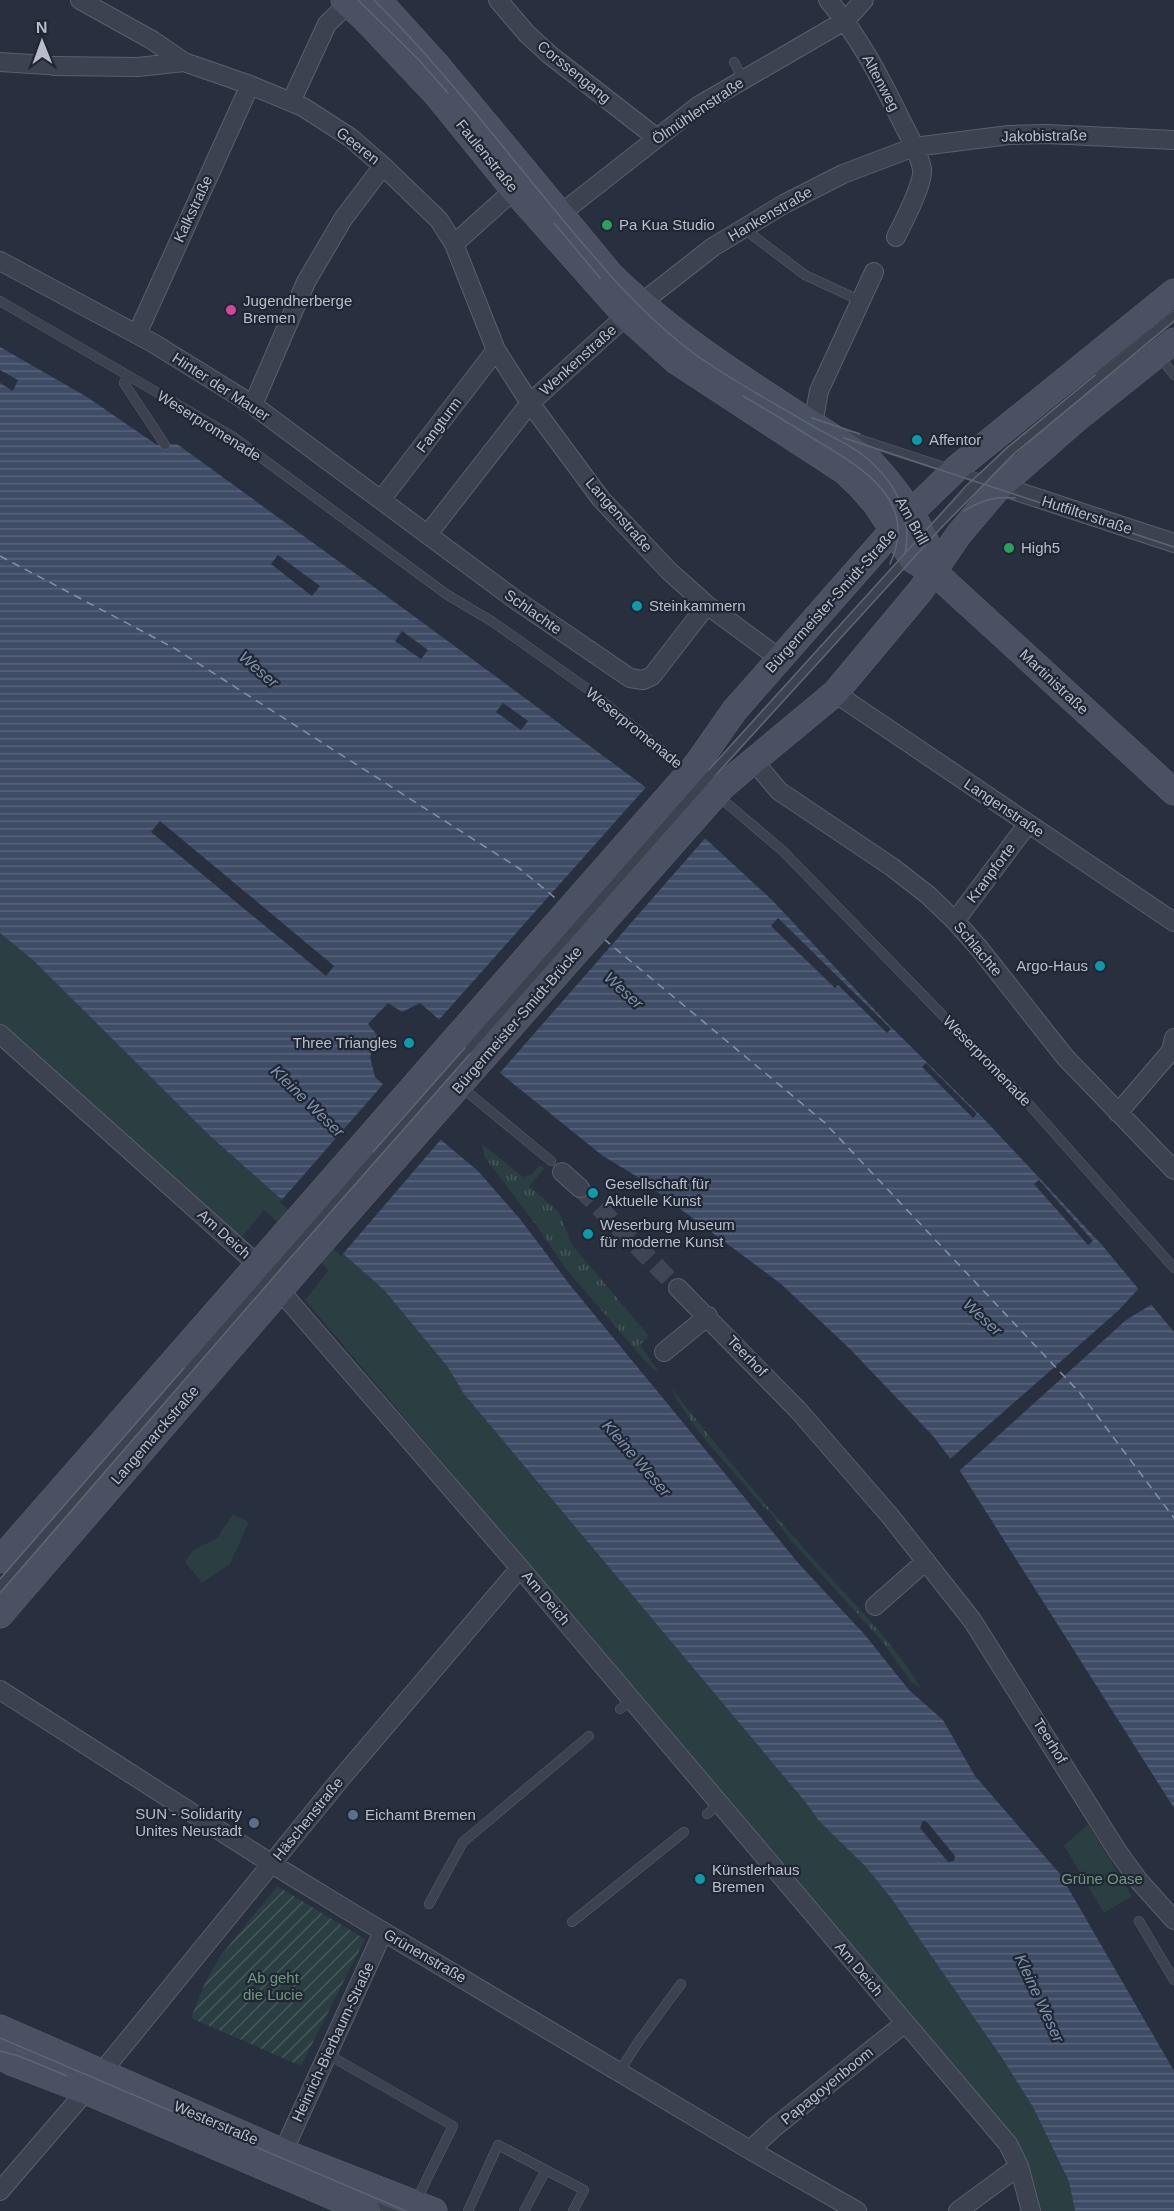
<svg xmlns="http://www.w3.org/2000/svg" width="1174" height="2211" viewBox="0 0 1174 2211" font-family="Helvetica,sans-serif">
	<style>
		.grass { fill: url(#grass-tufts) }
		.park { fill: #2b3e41 }
		.garden { fill: url(#garden-furrows) }
		.water { fill: url(#water-rules); fill-rule: evenodd }
		.pier { fill: #28303f }
		.lines { fill: none; stroke-linecap: round; stroke-linejoin: round }
		.ferry { stroke: #8291ae; stroke-width: 1.5; stroke-dasharray: 8 6; stroke-linecap: butt }
		.street-tunnel { stroke: #3e4554; stroke-width: 18; stroke-dasharray: 18 9; stroke-linecap: butt }
		.lane-casing { stroke: #59606c; stroke-width: 10 }
		.street-casing { stroke: #59606c; stroke-width: 20 }
		.secondary-casing { stroke: #59606c; stroke-width: 27 }
		.lane { stroke: #3c424f; stroke-width: 9 }
		.street { stroke: #3c424f; stroke-width: 18 }
		.secondary { stroke: #4a5162; stroke-width: 26 }
		.tram { stroke: #5e6676; stroke-width: 1.5 }
		.lane-bridge-casing { stroke: #59606c; stroke-width: 10; stroke-linecap: butt }
		.secondary-bridge-casing { stroke: #59606c; stroke-width: 27; stroke-linecap: butt }
		.lane-bridge { stroke: #3c424f; stroke-width: 9 }
		.secondary-bridge { stroke: #4a5162; stroke-width: 26 }
		.leisure-dot { fill: #2e9e5b; stroke: #202734; stroke-width: 2 }
		.hotel-dot { fill: #d1479c; stroke: #202734; stroke-width: 2 }
		.culture-dot { fill: #0f9aa8; stroke: #202734; stroke-width: 2 }
		.service-dot { fill: #5c6f8a; stroke: #202734; stroke-width: 2 }
		.labels { text-anchor: middle; stroke-width: 4.5; stroke-linejoin: round; paint-order: stroke }
		.street-label { font-size: 15px; fill: #b8bdc9; stroke: #202734 }
		.poi-label { font-size: 15px; fill: #b8bdc9; stroke: #202734; text-anchor: start }
		.park-label { font-size: 15px; fill: #71987d; stroke: #202734 }
		.water-label { font-size: 16px; font-style: italic; fill: #8291ae; stroke: #202734 }
	</style>
	<defs>
		<pattern id="grass-tufts" width="24" height="20" patternUnits="userSpaceOnUse" patternTransform="scale(1.5)"><rect width="24" height="20" fill="#2b3e41"/><path d="M3 7l-1-3M5 7V3M7 7l1-3M15 17l-1-3M17 17v-4M19 17l1-3" fill="none" stroke="#48585b"/></pattern>
		<pattern id="garden-furrows" width="10" height="10" patternUnits="userSpaceOnUse" patternTransform="scale(1.5)"><rect width="10" height="10" fill="#2b3e41"/><path d="M-1 1l2-2M0 10L10 0M9 11l2-2" fill="none" stroke="#48585b"/></pattern>
		<pattern id="water-rules" width="6" height="5" patternUnits="userSpaceOnUse" patternTransform="scale(1.5)"><rect width="6" height="5" fill="#3f4c66"/><path d="M0 2.5h6" fill="none" stroke="#59647b"/></pattern>
	</defs>
	<rect width="100%" height="100%" fill="#28303f"/>
	<path class="grass" d="M482,1144L523,1177L532,1174L540,1165L544,1169L529,1186L559,1212L572,1245L649,1336L640,1345L659,1372L651,1367L639,1354L566,1269L536,1225L484,1156Z
		M671,1388C713,1441 755,1493 800,1544C841,1591 888,1634 921,1688L912,1683L880,1639L789,1538L770,1512L761,1504C732,1469 691,1429 671,1388Z"/>
	<path class="park" d="M0,933L34,961L210,1136L384,1290L447,1366L464,1394L807,1804L818,1820L865,1866L891,1898L1002,2058L1033,2107L1069,2183L1075,2211H1037L1006,2128L305,1300L329,1270L264,1210L241,1238L0,1023Z
		M233,1514L249,1522L230,1564L202,1583L185,1562L193,1550L216,1539Z
		M1088,1824L1132,1896L1104,1913L1064,1846Z"/>
	<path class="garden" d="M277,1886L365,1939L301,2066L191,2018L205,1983L219,1958Z"/>
	<path class="water" d="M0,347L87,397L157,445L177,444L407,611L667,803L773,901L888,1024L985,1120L1102,1245L1174,1332V1808L962,1474L933,1436L850,1349L781,1284L636,1176L603,1156L505,1077L420,1003L402,1012L388,1003L368,1024L377,1035L370,1057L375,1077L448,1146L477,1170L520,1219L570,1285L799,1564L865,1635L909,1690L943,1720L975,1776L1060,1874L1174,2071V2211H1075L1069,2182L1033,2107L1002,2058L891,1898L865,1866L818,1820L807,1804L464,1394L447,1366L384,1290L210,1136L34,961L0,933ZM924,1821L927,1822L955,1856L954,1861L948,1862L920,1828L922,1822Z"/>
	<path class="pier" d="M0,370L18,380L13,391L0,383Z
		M278,555L320,586L312,596L271,564Z
		M402,631L428,650L421,659L395,641Z
		M503,703L528,721L521,730L496,712Z
		M648,785L707,836L498,1075L437,1022Z
		M160,821L334,966L326,976L151,832Z
		M778,918L891,1029L887,1033L838,985L835,988L771,926Z
		M926,1063L977,1114L973,1118L922,1067Z
		M386,1081L443,1137L341,1256L280,1202Z
		M1039,1180L1093,1241L1088,1245L1034,1184Z
		M1140,1287L1154,1303L1126,1320L958,1472L949,1460L1119,1310Z"/>
	<g class="lines">
		<path class="ferry" d="M0,556L174,648L520,869L559,901
			M604,939L824,1122L1080,1393L1174,1518"/>
		<path class="street-tunnel" d="M580,1188L678,1288"/>
		<defs>
			<path id="lane" d="M734,62L743,79
				M744,229L805,275L861,301
				M0,301L232,436L446,594L493,622L589,690L688,772
				M1159,356L1174,375
				M128,376L124,383L165,445
				M849,436L984,480
				M927,536L1007,453L1174,316
				M710,775L908,557
				M717,795L783,851L1026,1101L1174,1268
				M460,1086L551,1161
				M0,1586L470,1048
				M620,1709L631,1701
				M707,1814L719,1804
				M429,1904L463,1842L589,1736
				M1139,1921L1174,1980
				M572,1922L684,1832
				M327,2054L453,2126L416,2201
				M619,2072L639,2041L681,1984
				M365,2198L396,2211
				M468,2211L498,2145L584,2190L573,2211
				M524,2211L546,2170"/>
			<path id="street" d="M80,0L152,40L184,62L250,85L303,107L351,138L383,166L439,220L454,244L496,350L530,403L601,499L669,571L707,605L779,658
				M498,0L527,34L550,55L657,138
				M828,0C859,36 881,79 902,122C909,136 919,153 922,169C924,183 903,223 896,237
				M0,62L47,65
				M53,66L138,67L184,62
				M291,102L327,24L349,3
				M559,215L698,106L846,20L864,0
				M454,244L514,190
				M0,261L153,343L253,405L513,598L630,678L643,680L652,676L707,605
				M640,304L713,247L784,204L843,174L914,147L1009,135L1046,134L1174,140
				M137,334L250,85
				M253,405L306,282L343,219L383,166
				M813,424L819,391L874,272
				M1001,486L1174,543
				M381,500L496,350
				M428,534L530,403L626,316
				M835,693L1174,922
				M753,760L779,791L892,867L928,895L955,921L979,948L1065,1057L1174,1170
				M955,921L1027,825
				M0,1034L258,1265L520,1568L1008,2144L1019,2166L1031,2211
				M1118,1113L1171,1051L1174,1038
				M562,1172L580,1188
				M678,1288L798,1410L890,1516L972,1620L1118,1852L1139,1881L1174,1920
				M664,1352L708,1316
				M875,1606L926,1561
				M0,1690L272,1864L357,1916L750,2150L857,2211
				M101,2073L343,1776L520,1568
				M750,2150L775,2127L905,2023
				M283,2152L383,1932
				M0,2191L86,2091
				M958,2211L1019,2166"/>
			<path id="secondary" d="M344,0L365,19L436,94L514,190L626,316L676,361L844,471L861,487L875,503L913,560L934,572L1174,792
				M378,0L437,65L610,274C687,350 782,403 872,463C894,487 915,515 927,544C930,553 932,563 934,572
				M697,764L734,711L893,530L958,467L1174,292
				M723,786L835,693L921,590L959,534L999,487L1074,421L1174,341
				M0,1560L457,1037
				M0,1615L311,1254L482,1059
				M0,2028L283,2152L434,2211
				M0,2056L13,2063L86,2091L367,2211"/>
		</defs>
		<use href="#lane" class="lane-casing"/>
		<use href="#street" class="street-casing"/>
		<use href="#secondary" class="secondary-casing"/>
		<use href="#lane" class="lane"/>
		<use href="#street" class="street"/>
		<use href="#secondary" class="secondary"/>
		<path class="tram" d="M358,0L419,60L448,93
			M374,0C440,65 495,138 554,209C598,262 640,314 696,355C734,382 776,404 816,428C835,438 858,449 873,464C899,488 912,519 905,554
			M554,223L600,278
			M743,396C767,410 790,424 814,439C861,467 920,500 890,564
			M812,418L860,434
			M844,438L1174,547
			M964,511C980,501 995,496 1015,498
			M706,773L966,486L1007,448L1095,375
			M373,1152L530,974
			M0,1579L184,1368
			M0,1593L285,1264L714,777L940,529L1015,453L1174,321
			M0,2038L406,2211
			M0,2051L19,2056L67,2076"/>
		<defs>
			<path id="lane-bridge" d="M470,1048L710,775"/>
			<path id="secondary-bridge" d="M457,1037L697,764
				M482,1059L723,786"/>
		</defs>
		<use href="#lane-bridge" class="lane-bridge-casing"/>
		<use href="#secondary-bridge" class="secondary-bridge-casing"/>
		<use href="#lane-bridge" class="lane-bridge"/>
		<use href="#secondary-bridge" class="secondary-bridge"/>
	</g>
	<g class="leisure-dot">
		<circle cx="607" cy="225" r="6"/>
		<circle cx="1009" cy="548" r="6"/>
	</g>
	<circle class="hotel-dot" cx="231" cy="310" r="6"/>
	<g class="culture-dot">
		<circle cx="917" cy="440" r="6"/>
		<circle cx="637" cy="606" r="6"/>
		<circle cx="1100" cy="966" r="6"/>
		<circle cx="409" cy="1043" r="6"/>
		<circle cx="593" cy="1193" r="6"/>
		<circle cx="588" cy="1234" r="6"/>
		<circle cx="700" cy="1879" r="6"/>
	</g>
	<g class="service-dot">
		<circle cx="353" cy="1815" r="6"/>
		<circle cx="254" cy="1823" r="6"/>
	</g>
	<g class="labels">
		<g class="street-label">
			<text transform="translate(574 72) rotate(39)" y="5">Corssengang</text>
			<text transform="translate(881 83) rotate(62)" y="5">Altenweg</text>
			<text transform="translate(698 111) rotate(-34)" y="5">Ölmühlenstraße</text>
			<text transform="translate(1044 136) rotate(-1)" y="5">Jakobistraße</text>
			<text transform="translate(358 146) rotate(38)" y="5">Geeren</text>
			<text transform="translate(487 156) rotate(51)" y="5">Faulenstraße</text>
			<text transform="translate(193 209) rotate(-65)" y="5">Kalkstraße</text>
			<text transform="translate(770 214) rotate(-30)" y="5">Hankenstraße</text>
			<text transform="translate(578 360) rotate(-42)" y="5">Wenkenstraße</text>
			<text transform="translate(221 387) rotate(33)" y="5">Hinter der Mauer</text>
			<text transform="translate(439 425) rotate(-53)" y="5">Fangturm</text>
			<text transform="translate(209 426) rotate(32)" y="5">Weserpromenade</text>
			<text transform="translate(619 515) rotate(49)" y="5">Langenstraße</text>
			<text transform="translate(1087 515) rotate(18)" y="5">Hutfilterstraße</text>
			<text transform="translate(912 521) rotate(61)" y="5">Am Brill</text>
			<text transform="translate(831 601) rotate(-48)" y="5">Bürgermeister-Smidt-Straße</text>
			<text transform="translate(533 612) rotate(35)" y="5">Schlachte</text>
			<text transform="translate(1054 682) rotate(43)" y="5">Martinistraße</text>
			<text transform="translate(634 728) rotate(39)" y="5">Weserpromenade</text>
			<text transform="translate(1004 808) rotate(34)" y="5">Langenstraße</text>
			<text transform="translate(991 873) rotate(-53)" y="5">Kranpforte</text>
			<text transform="translate(978 949) rotate(50)" y="5">Schlachte</text>
			<text transform="translate(517 1020) rotate(-49)" y="5">Bürgermeister-Smidt-Brücke</text>
			<text transform="translate(987 1061) rotate(46)" y="5">Weserpromenade</text>
			<text transform="translate(224 1234) rotate(42)" y="5">Am Deich</text>
			<text transform="translate(747 1356) rotate(46)" y="5">Teerhof</text>
			<text transform="translate(155 1435) rotate(-49)" y="5">Langemarckstraße</text>
			<text transform="translate(546 1598) rotate(50)" y="5">Am Deich</text>
			<text transform="translate(1050 1741) rotate(58)" y="5">Teerhof</text>
			<text transform="translate(308 1819) rotate(-51)" y="5">Häschenstraße</text>
			<text transform="translate(425 1956) rotate(30)" y="5">Grünenstraße</text>
			<text transform="translate(859 1969) rotate(50)" y="5">Am Deich</text>
			<text transform="translate(333 2042) rotate(-65)" y="5">Heinrich-Bierbaum-Straße</text>
			<text transform="translate(827 2086) rotate(-39)" y="5">Papagoyenboom</text>
			<text transform="translate(216 2123) rotate(23)" y="5">Westerstraße</text>
		</g>
		<g class="poi-label">
			<text x="619" y="230">Pa Kua Studio</text>
			<text x="243" y="306">Jugendherberge<tspan x="243" dy="17">Bremen</tspan></text>
			<text x="929" y="445">Affentor</text>
			<text x="1021" y="553">High5</text>
			<text x="649" y="611">Steinkammern</text>
			<text x="1088" y="971" text-anchor="end">Argo-Haus</text>
			<text x="397" y="1048" text-anchor="end">Three Triangles</text>
			<text x="605" y="1189">Gesellschaft für<tspan x="605" dy="17">Aktuelle Kunst</tspan></text>
			<text x="600" y="1230">Weserburg Museum<tspan x="600" dy="17">für moderne Kunst</tspan></text>
			<text x="242" y="1819" text-anchor="end">SUN - Solidarity<tspan x="242" dy="17">Unites Neustadt</tspan></text>
			<text x="365" y="1820">Eichamt Bremen</text>
			<text x="712" y="1875">Künstlerhaus<tspan x="712" dy="17">Bremen</tspan></text>
		</g>
		<g class="park-label">
			<text x="1102" y="1884">Grüne Oase</text>
			<text x="273" y="1983">Ab geht<tspan x="273" dy="17">die Lucie</tspan></text>
		</g>
		<g class="water-label">
			<text transform="translate(259 669) rotate(41)" y="6">Weser</text>
			<text transform="translate(624 990) rotate(42)" y="6">Weser</text>
			<text transform="translate(308 1101) rotate(44)" y="6">Kleine Weser</text>
			<text transform="translate(983 1317) rotate(42)" y="6">Weser</text>
			<text transform="translate(637 1458) rotate(49)" y="6">Kleine Weser</text>
			<text transform="translate(1040 1998) rotate(65)" y="6">Kleine Weser</text>
		</g>
	</g>
	<g transform="translate(42 42) rotate(359)" stroke="#202734" stroke-width="4.5" paint-order="stroke">
	<path d="M0-4.5L10 22L0 15L-10 22Z" fill="#b8bdc9"/>
	<text y="-9" font-size="16" font-weight="bold" text-anchor="middle" fill="#b8bdc9">N</text>
	</g>
</svg>
